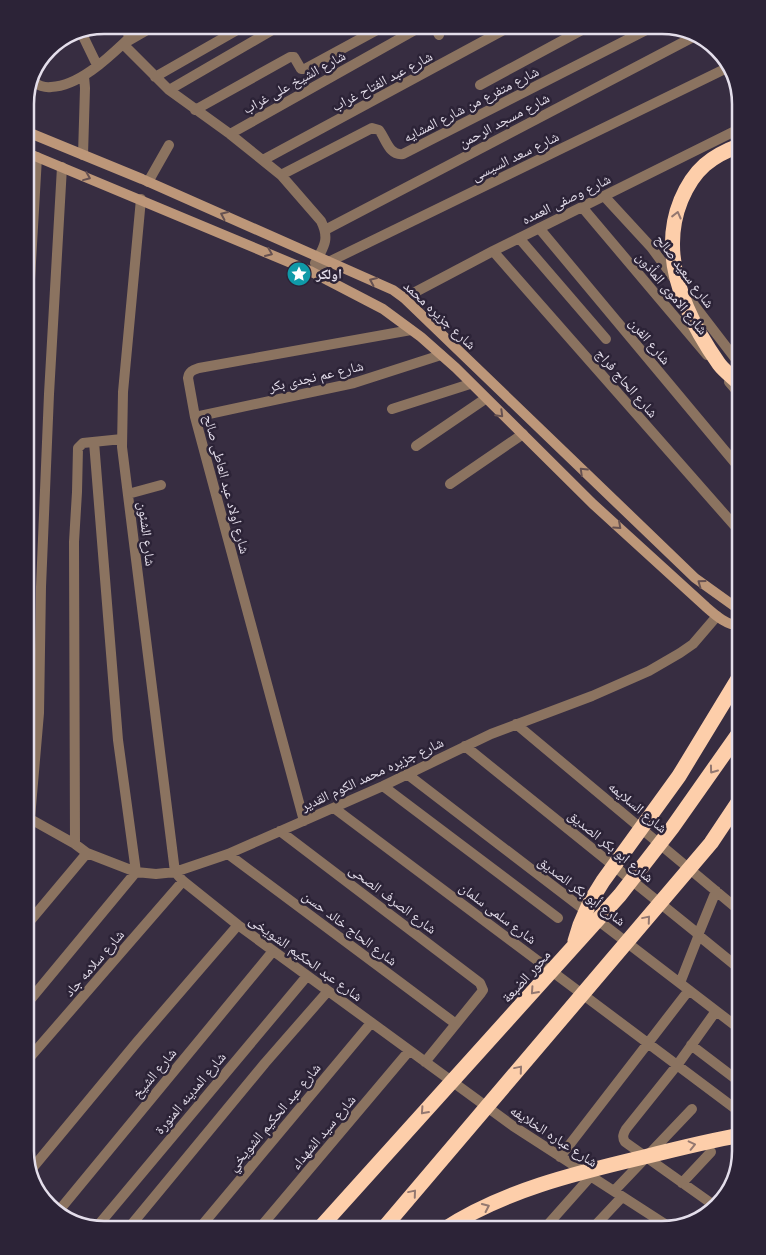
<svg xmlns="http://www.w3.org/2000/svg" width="766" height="1255" viewBox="0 0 766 1255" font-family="Poppins,'Noto Naskh Arabic',sans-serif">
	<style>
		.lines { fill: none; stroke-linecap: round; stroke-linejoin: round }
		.minor { stroke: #8b7360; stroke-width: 10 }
		.secondary { stroke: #bd9779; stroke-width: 10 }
		.motorway { stroke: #fdceaa; stroke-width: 15 }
		.oneway { stroke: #665151 }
		.oneway2 { stroke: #947870 }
		.labels { text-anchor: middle; stroke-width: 5; stroke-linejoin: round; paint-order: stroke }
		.street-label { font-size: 14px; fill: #e4deeb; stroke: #2c2337 }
		.poi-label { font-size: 14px; font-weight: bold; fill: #e4deeb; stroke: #2c2337; text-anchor: start }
		.rim { fill: none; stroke: #e4deeb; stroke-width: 2.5 }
	</style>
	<rect width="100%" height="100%" fill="#372d41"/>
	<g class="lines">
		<path class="minor" d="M123,25L130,37
			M156,25L123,44L169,90L230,134L281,175L321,221C330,239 324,247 315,263
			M434,25L439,35
			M82,34L97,65
			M155,77L246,25
			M33,82C38,85 45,88 51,87C79,86 108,58 127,40
			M480,85L591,25
			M169,90L281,25
			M195,110L290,57H294L301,69H305L386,25
			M230,134L424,25
			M83,155L85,88L84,76
			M263,160L513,25
			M281,175L372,128L379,130C386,139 389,156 403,154L656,25
			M148,182L169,145
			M604,196L651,247L676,281
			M141,199L123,392L122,447L175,872L183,881L238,925L513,1126L671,1228
			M582,207L707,355
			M539,228L741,470
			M325,230L697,35
			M519,238L606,339
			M493,251L741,533
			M310,271L731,66
			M688,297L741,366
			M404,298L493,251L741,128
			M25,367L37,157
			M729,382L741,396
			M392,409L470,384
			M195,417L354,383L441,355
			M416,446L485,399
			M450,484L523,434
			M128,494L161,485
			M516,724L741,912
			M465,746L697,933L698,937L680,983
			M407,774L741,1030
			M383,786L558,918
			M334,808L741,1113
			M25,816L75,844L87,853L136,872L156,874L175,872L228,854L383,786L491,734L592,696L649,671L680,653L693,644L717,616
			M30,818L39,713L41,587L49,394L62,167
			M304,821L195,417L188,378C189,371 193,370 199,368L411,330
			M280,831L480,983L483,990L481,993L425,1062
			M75,844L74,542L77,492L78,448L83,443L122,439
			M228,854L456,1024
			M716,891L698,935L741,970
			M25,927L87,853
			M25,1006L136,872L118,740L94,442
			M691,1045L741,1083
			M25,1063L183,881
			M560,1157L689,990
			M30,1171L137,1042L238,925
			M682,1183L711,1152
			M614,1191L692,1109
			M715,1206L625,1142C622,1137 623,1134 626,1129L678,1064L716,1011
			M57,1213L273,951
			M95,1229L307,976
			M127,1230L265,1063L328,991
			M198,1230L371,1023
			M258,1230L409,1051
			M543,1230L591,1176
			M591,1230L622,1197"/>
		<path class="secondary" d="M25,131L142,179L393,290L404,298L695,578L741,611
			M25,152L310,271L383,309L421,337L456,368L593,504L705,606C714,614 728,627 741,625"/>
		<path class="motorway" d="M741,385C734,378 725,372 719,364C686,317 658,256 681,200C694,169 711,156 741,145
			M575,941L580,925L590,902L603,881L679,776L741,674
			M318,1230L620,895L672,828L741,730
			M382,1230L711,843L741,798
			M443,1230C502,1191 576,1173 644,1157C676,1149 708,1141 741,1135"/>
	</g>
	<defs><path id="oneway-chevron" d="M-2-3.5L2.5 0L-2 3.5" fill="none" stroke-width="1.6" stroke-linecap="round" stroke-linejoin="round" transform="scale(1.25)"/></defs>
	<g class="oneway">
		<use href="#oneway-chevron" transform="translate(87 177) rotate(22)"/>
		<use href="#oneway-chevron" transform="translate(224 215) rotate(-156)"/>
		<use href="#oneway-chevron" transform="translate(269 253) rotate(23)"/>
		<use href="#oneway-chevron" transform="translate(373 281) rotate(-156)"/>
		<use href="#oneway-chevron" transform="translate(500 414) rotate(45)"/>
		<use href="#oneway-chevron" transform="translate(583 471) rotate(-136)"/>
		<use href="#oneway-chevron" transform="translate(618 526) rotate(42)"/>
		<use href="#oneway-chevron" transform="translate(701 583) rotate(-144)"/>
	</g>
	<g class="oneway2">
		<use href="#oneway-chevron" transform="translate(677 215) rotate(-76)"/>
		<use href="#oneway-chevron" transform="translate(713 770) rotate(126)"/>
		<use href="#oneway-chevron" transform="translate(647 919) rotate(-50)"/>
		<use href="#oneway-chevron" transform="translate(534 991) rotate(132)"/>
		<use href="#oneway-chevron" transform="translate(519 1069) rotate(-50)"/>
		<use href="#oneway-chevron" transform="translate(424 1111) rotate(132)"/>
		<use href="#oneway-chevron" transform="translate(692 1145) rotate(-13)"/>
		<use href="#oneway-chevron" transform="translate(413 1193) rotate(-50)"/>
		<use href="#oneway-chevron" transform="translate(486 1207) rotate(-25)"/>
	</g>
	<defs>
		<symbol id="sight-disc" viewBox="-11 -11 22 22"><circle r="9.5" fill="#0f9aa8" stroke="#2c2337"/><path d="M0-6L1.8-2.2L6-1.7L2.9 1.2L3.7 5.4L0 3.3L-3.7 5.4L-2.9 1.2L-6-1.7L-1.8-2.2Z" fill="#fff"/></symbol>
	</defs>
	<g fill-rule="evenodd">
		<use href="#sight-disc" x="285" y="260" width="28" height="28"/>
	</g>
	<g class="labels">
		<g class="street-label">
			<text transform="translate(382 81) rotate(-28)" y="5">شارع عبد الفتاح غراب</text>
			<text transform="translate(294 82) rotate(-29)" y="5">شارع الشيخ على غراب</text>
			<text transform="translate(471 104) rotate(-27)" y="5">شارع متفرع من شارع المشايه</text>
			<text transform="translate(504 120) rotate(-28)" y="5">شارع مسجد الرحمن</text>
			<text transform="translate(515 156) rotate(-26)" y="5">شارع سعد السيسى</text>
			<text transform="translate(566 199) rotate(-26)" y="5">شارع وصفى العمده</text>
			<text transform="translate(685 271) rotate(53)" y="5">شارع سعيد صالح</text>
			<text transform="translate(672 293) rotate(50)" y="5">شارع الاموى المأذون</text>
			<text transform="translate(440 315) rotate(43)" y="5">شارع جزيره محمد</text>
			<text transform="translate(650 341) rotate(50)" y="5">شارع الفرن</text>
			<text transform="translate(316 376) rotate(-13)" y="5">شارع عم نجدى بكر</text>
			<text transform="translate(627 383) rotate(49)" y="5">شارع الحاج فراج</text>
			<text transform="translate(227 484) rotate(75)" y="5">شارع اولاد عبد العاطى صالح</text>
			<text transform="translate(147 534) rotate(83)" y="5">شارع الشئون</text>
			<text transform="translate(372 774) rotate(-25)" y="5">شارع جزيره محمد الكوم القدير</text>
			<text transform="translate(638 807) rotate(40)" y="5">شارع السلايمه</text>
			<text transform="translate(611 846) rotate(39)" y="5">شارع ابو بكر الصديق</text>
			<text transform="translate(582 891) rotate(37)" y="5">شارع أبو بكر الصديق</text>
			<text transform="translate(393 899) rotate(37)" y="5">شارع الصرف الصحى</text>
			<text transform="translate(498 913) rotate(37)" y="5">شارع سلمى سلمان</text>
			<text transform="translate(350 928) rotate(37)" y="5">شارع الحاج خالد حسن</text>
			<text transform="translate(306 958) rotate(36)" y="5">شارع عبد الحكيم الشويخى</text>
			<text transform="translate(94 963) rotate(-49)" y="5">شارع سلامه جاد</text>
			<text transform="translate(526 976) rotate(-48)" y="5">محور الضبعة</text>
			<text transform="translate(154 1073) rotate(-50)" y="5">شارع الشيخ</text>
			<text transform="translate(190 1093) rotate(-50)" y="5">شارع المدينه المنورة</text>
			<text transform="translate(274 1117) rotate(-50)" y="5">شارع عبد الحكيم الشويخي</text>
			<text transform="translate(323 1132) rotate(-50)" y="5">شارع سيد الشهداء</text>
			<text transform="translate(554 1136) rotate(33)" y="5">شارع عباره الخلايفه</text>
		</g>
		<g class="poi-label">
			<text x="316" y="279">اولكر</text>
		</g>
	</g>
	<path d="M0 0H766V1255H0ZM104 34H662A70 70 0 0 1 732 104V1151A70 70 0 0 1 662 1221H104A70 70 0 0 1 34 1151V104A70 70 0 0 1 104 34Z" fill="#2c2337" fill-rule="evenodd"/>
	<path class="rim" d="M104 34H662A70 70 0 0 1 732 104V1151A70 70 0 0 1 662 1221H104A70 70 0 0 1 34 1151V104A70 70 0 0 1 104 34Z"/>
</svg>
